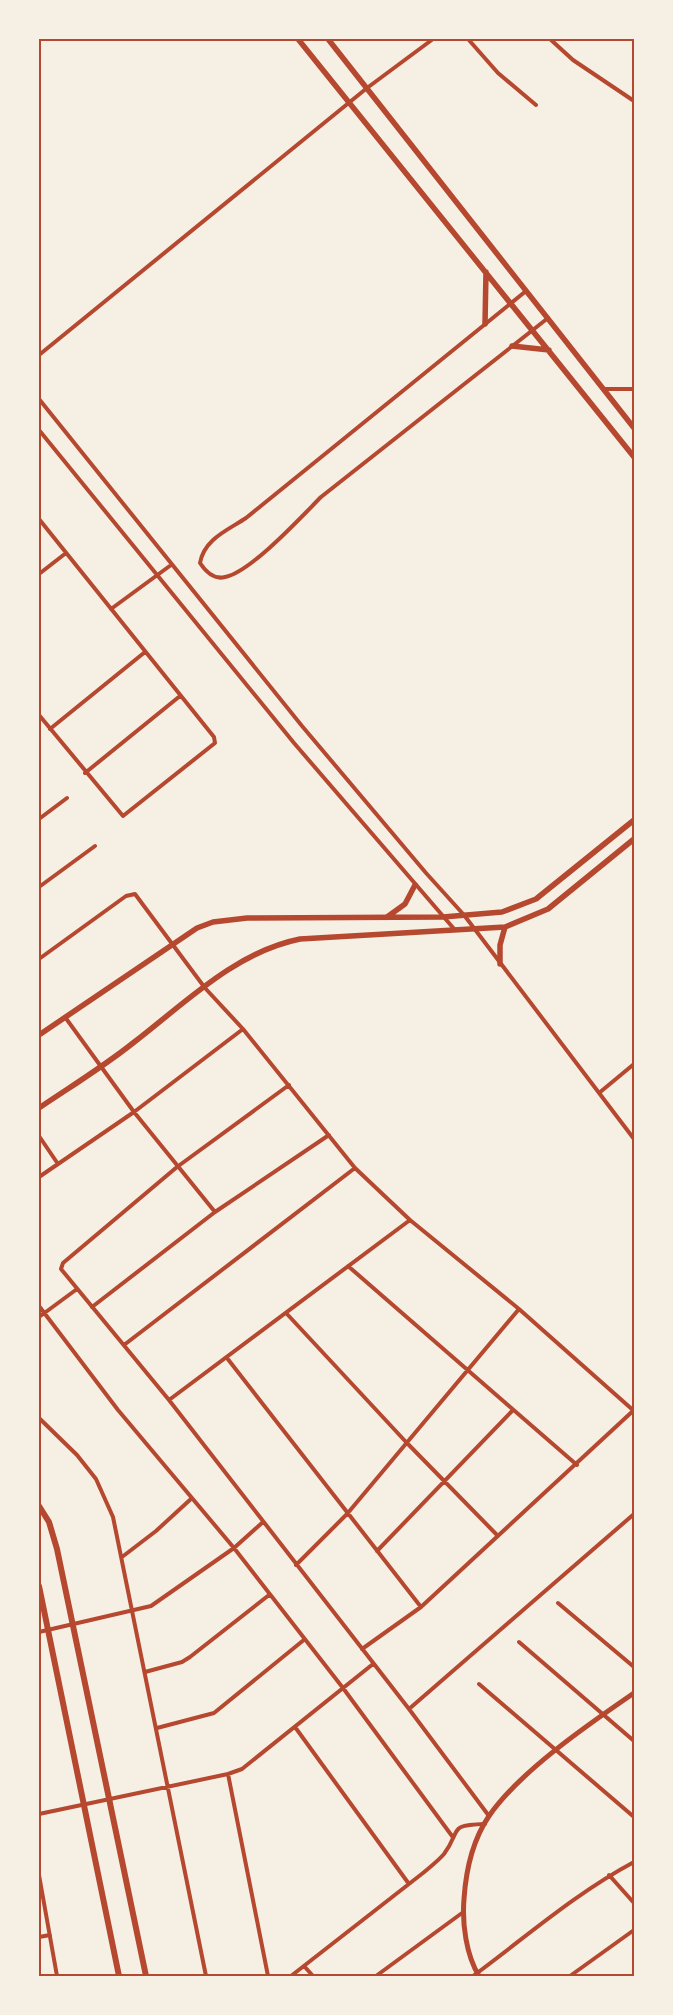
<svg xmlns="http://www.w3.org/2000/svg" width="673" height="2015" viewBox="0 0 673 2015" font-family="'Work Sans',sans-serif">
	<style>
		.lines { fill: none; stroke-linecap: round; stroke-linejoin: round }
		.minor { stroke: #b5482f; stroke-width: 4 }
		.tertiary { stroke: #b5482f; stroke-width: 5 }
		.secondary { stroke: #b5482f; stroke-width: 5.5 }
		.primary { stroke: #b5482f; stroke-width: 6 }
		.neatline { fill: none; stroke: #b5482f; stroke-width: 2 }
	</style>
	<rect width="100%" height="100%" fill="#f6efe4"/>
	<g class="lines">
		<path class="minor" d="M468,39L498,73L536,105
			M550,39L573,60L634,101
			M526,291L246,518C228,530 204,539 200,563C206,572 214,580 225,577C251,572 302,516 321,497L548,318
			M39,355L367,88L433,39
			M603,389H634
			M39,399L302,726L426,873L464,915L634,1139
			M39,430L294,743L455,930
			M39,519L214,737L215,743L123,816L39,715
			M39,574L66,553
			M111,609L171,565
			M50,729L145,652
			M85,773L180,696
			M39,819L67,798
			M39,887L95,846
			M39,959L126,896L135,894L205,988L243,1029L355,1168L410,1220L519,1309L634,1411
			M65,1017L134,1112L215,1212
			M289,1085L177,1167L63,1263L61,1269L169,1400L409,1709L489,1816
			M599,1093L634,1064
			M39,1136L58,1164
			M39,1177L134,1112L243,1029
			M348,1266L577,1465
			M39,1306L118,1410L234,1548L343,1688L452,1836
			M92,1307L215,1212L329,1135
			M287,1314L406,1442L498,1536
			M39,1317L77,1289
			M124,1345L355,1168
			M227,1358L421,1607
			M169,1400L410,1220
			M39,1418L77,1455L96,1479L113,1517L206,1976
			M377,1551L513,1410
			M122,1557L156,1531L192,1498
			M296,1565L347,1514L519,1309
			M558,1603L634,1667
			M39,1632L151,1606L234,1548L263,1522
			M519,1642L634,1741
			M362,1649L421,1607L634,1410
			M145,1672L182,1662L190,1657L269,1595
			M479,1684L634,1817
			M409,1709L634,1514
			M295,1727L409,1884
			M157,1728L214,1713L305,1639
			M228,1774L268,1976
			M39,1814L228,1774L242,1769L373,1664
			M39,1875L57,1976
			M609,1875L634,1903
			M39,1937L50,1935
			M304,1966L313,1976
			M291,1976L423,1873C430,1867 438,1861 444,1854C462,1830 447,1825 485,1824
			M376,1976L462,1913
			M473,1976C526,1937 576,1893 634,1862
			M570,1976L634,1930"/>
		<path class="tertiary" d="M479,1976C466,1955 462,1923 464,1899C466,1869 472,1841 489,1816C520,1771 589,1724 634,1693"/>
		<path class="secondary" d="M298,39L634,457
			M328,39L634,428
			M485,324L486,272
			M512,346L549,350
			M387,917L405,904L415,885
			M500,964V945L505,927
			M39,1035L197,928L213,922L247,918L443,917L502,912L536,899L634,820
			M39,1108C70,1087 103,1067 133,1043C184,1004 235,952 300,939L505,927L548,909L634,839"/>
		<path class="primary" d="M39,1506L49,1522L57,1549L146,1976
			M39,1586L119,1976"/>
	</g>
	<rect width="673" height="2015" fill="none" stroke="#f6efe4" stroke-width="80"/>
	<rect x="40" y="40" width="593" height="1935" class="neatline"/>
</svg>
